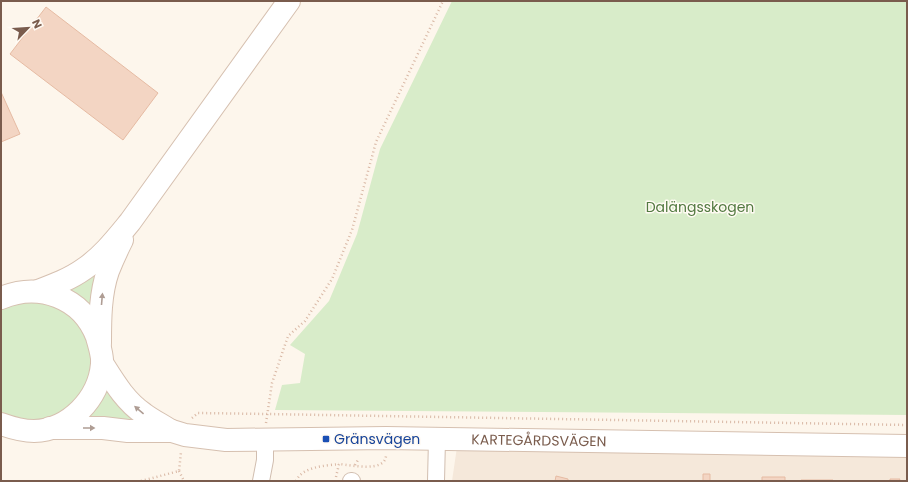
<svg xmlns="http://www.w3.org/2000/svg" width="908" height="482" viewBox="0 0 908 482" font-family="Poppins,sans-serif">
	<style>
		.residential { fill: #f5e8da }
		.green { fill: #d8ecc9 }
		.building { fill: #f3d5c3; stroke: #e6bba3 }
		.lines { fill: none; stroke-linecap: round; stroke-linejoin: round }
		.street-casing { stroke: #d1beb0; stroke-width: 18 }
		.secondary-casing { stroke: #d6c0b0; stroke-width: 24 }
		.path { stroke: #d9b8a5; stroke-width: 2.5; stroke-dasharray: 1 3; stroke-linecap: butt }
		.street { stroke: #fff; stroke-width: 16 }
		.secondary { stroke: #fff; stroke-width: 22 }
		.oneway { fill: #af9d94 }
		.transit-dot { fill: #1a4fb4; stroke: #fffaf3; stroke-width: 1.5 }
		.labels { text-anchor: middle; stroke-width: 3; stroke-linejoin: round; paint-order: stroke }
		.park-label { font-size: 14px; fill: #537a41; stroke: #fffaf3 }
		.transit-label { font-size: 14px; fill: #164399; stroke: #fffaf3; text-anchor: start }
		.street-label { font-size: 14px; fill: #7a5c4d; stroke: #fffaf3 }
	</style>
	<rect width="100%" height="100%" fill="#fdf6ec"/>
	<path class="residential" d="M457,447L907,455V481H452Z"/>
	<path class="green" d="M452,1H907V415L275,410L282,385L300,383L305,354L290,345L329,301L357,234L380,149Z
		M97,269L93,309L62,288Z
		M49,300L85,327L94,372L70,410L38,423L1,415V306Z
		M103,386L148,422L87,420L85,416Z"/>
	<path class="building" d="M46,7L158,93L123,140L10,54Z
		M1,92L20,134L1,142Z
		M703,474H710V481H703Z
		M556,476L568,479V481H555Z
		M762,477H785V481H762Z
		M890,479H900L899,481H890Z
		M801,480H833V481H801Z"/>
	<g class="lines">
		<defs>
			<path id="street" d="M261,481L265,460V439
				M351,481H352
				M436,481L437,439"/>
			<g id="secondary">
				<path d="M38,291C54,285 70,279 84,269C102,257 116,239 130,222L289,1"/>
				<path d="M1,298C39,282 82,297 97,337C99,345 103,356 102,364C99,399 69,430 34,431C22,431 12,428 1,424"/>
				<path d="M100,343C100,320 100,294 108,271C112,261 117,250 122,240"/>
				<path d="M102,363C114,382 125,401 144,414C152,420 162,425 171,431"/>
				<path id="s1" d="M50,428H103L128,431H172L185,435L226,440L386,438L907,446"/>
			</g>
		</defs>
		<use href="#street" class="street-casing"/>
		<use href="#secondary" class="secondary-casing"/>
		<path class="path" d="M192,418L198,413L267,414L907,425
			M266,423L272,383L288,336L305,321L332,279L352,230L376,142L443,1
			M355,465L358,460
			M179,471L184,481
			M336,477L339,464C351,465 386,473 386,455
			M141,481L179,471L181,452
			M296,481C303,466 325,466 339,464"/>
		<use href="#street" class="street"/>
		<use href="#secondary" class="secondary"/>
	</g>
	<defs><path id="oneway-solid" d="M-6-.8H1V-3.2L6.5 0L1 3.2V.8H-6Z"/></defs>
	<g class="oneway">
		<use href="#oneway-solid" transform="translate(102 299) rotate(-85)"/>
		<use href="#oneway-solid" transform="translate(139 410) rotate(-140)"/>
		<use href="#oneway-solid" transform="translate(89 428)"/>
	</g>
	<rect class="transit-dot" x="322" y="435" width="8" height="8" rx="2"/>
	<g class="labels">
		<g class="park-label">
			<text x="700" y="212">Dalängsskogen</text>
		</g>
		<g class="transit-label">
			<text x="334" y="444">Gränsvägen</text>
		</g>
		<g class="street-label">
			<text dy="5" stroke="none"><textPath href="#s1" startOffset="490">KARTEGÅRDSVÄGEN</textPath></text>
		</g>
	</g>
	<rect width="908" height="482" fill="none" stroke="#7a5c4d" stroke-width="4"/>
	<g transform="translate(28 28) rotate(65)" stroke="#fffaf3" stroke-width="3" paint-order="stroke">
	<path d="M0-3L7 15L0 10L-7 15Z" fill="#7a5c4d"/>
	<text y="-6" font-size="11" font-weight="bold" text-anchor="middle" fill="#7a5c4d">N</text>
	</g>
</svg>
